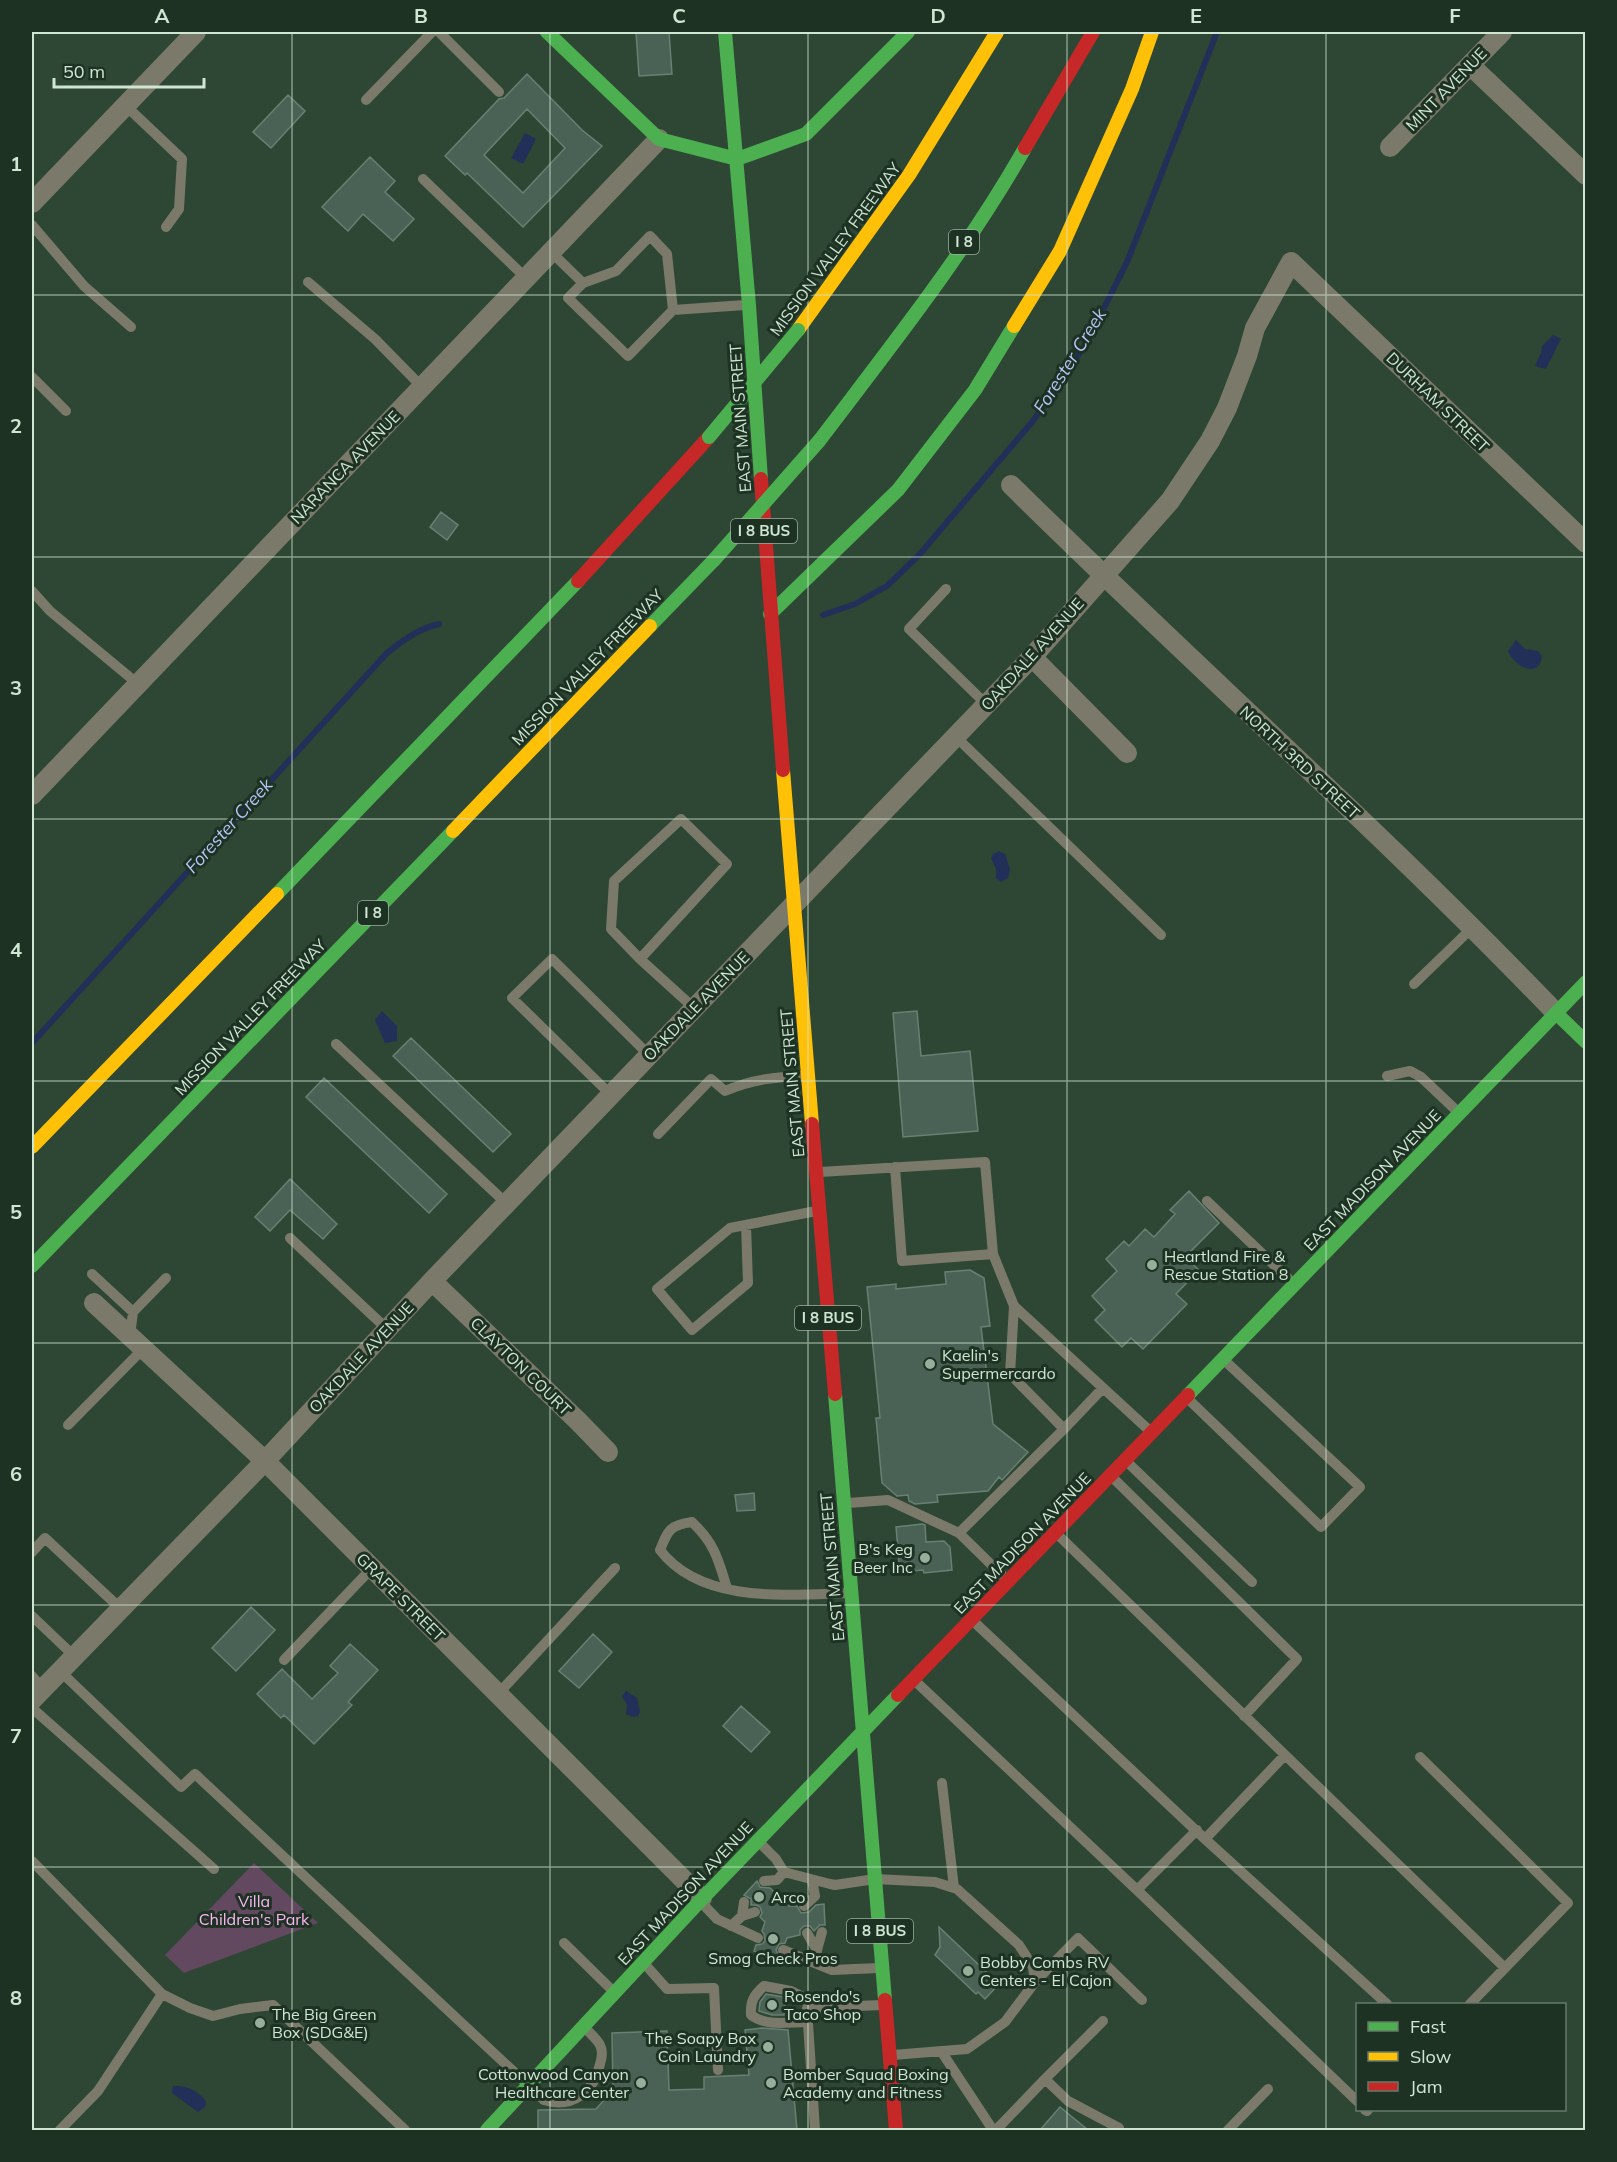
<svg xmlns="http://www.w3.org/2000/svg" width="1617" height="2162" viewBox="0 0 1617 2162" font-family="Mulish,sans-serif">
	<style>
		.green { fill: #634960 }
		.water { fill: #222f59 }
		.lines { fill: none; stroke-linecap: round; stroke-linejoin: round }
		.stream { stroke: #222f59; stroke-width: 6 }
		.building { fill: #4a6255; stroke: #688073; stroke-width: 1.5; fill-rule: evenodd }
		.lane { stroke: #7b7a6a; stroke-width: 10 }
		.street { stroke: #7b7a6a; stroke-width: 20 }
		.fast { stroke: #4caf50; stroke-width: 14 }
		.slow { stroke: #ffc107; stroke-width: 14 }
		.jam { stroke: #c62828; stroke-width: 14 }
		.fast-bridge { stroke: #4caf50; stroke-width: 14 }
		.grid { fill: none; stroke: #cee6d2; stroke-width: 1.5; stroke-opacity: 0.55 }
		.poi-dot { fill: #96ae9b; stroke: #1e3223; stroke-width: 2 }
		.labels { text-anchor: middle; stroke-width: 6; stroke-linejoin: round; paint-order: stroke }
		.shield { fill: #1e3223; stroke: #99b09e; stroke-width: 1.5 }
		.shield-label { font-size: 15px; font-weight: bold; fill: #cee6d2 }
		.street-label { font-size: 16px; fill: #cee6d2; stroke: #1e3223 }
		.poi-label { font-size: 16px; fill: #cee6d2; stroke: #1e3223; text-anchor: start }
		.park-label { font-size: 16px; fill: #fdb4f4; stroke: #1e3223 }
		.water-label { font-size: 18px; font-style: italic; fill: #b6c6f7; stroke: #1e3223 }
		.neatline { fill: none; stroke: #cee6d2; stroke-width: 2 }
		.grid-label { font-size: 20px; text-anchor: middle; font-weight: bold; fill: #cee6d2 }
	</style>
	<rect width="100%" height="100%" fill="#2e4634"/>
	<path class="green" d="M254,1863L318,1923L184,1973L165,1955Z"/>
	<path class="water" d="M525,133L536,139L523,164L511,158Z
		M1553,335L1561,339L1546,369L1535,366L1541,353L1542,346Z
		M1516,640L1525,649L1538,651L1542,656C1539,680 1514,666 1508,651Z
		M999,851L1005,854L1010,869L1008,878L1001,882L996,878V869L991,858L993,854Z
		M382,1011L397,1026V1041L385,1043L375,1020Z
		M626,1691L637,1698L640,1712L638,1716L633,1717L626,1714L627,1705L622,1696Z
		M173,2086C187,2085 198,2091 206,2101L205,2107L198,2112L172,2093Z"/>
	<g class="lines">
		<path class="stream" d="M823,615L855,604L887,586L919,555L1033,421L1087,342L1127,262L1217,32
			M32,1043L386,654C403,640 418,629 439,624"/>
	</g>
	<path class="building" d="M636,32H669L672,74L639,76Z
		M527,74L582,130L602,146L523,227L467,173L465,175L445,156L499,99L504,98ZM527,109L565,148L523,193L484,155Z
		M288,95L305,111L271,148L253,132Z
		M370,157L395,181L385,192L414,219L393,241L363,214L348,231L322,207Z
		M441,512L458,525L447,540L430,527Z
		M917,1011L921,1056L970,1051L978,1131L903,1137L893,1013Z
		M411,1038L511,1134L493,1152L393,1056Z
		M324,1078L447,1194L429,1213L306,1097Z
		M290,1179L337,1224L323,1239L290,1210L270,1231L255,1217Z
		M1189,1191L1219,1223L1185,1257L1199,1270L1176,1294L1187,1304L1143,1349L1131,1338L1122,1347L1095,1320L1105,1310L1092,1296L1117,1271L1106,1259L1124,1241L1129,1246L1145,1229L1154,1237L1175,1214L1170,1210Z
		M970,1270L984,1278L990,1326L981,1327L993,1424L1028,1452L1002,1480L999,1477L988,1491L937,1495L938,1502L915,1504L909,1501L908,1495L897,1496L882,1483L876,1418H880L867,1287L896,1284V1289L946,1284L945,1272Z
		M754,1493L755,1510L737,1511L735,1495Z
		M922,1524L925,1525L926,1542L944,1541L950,1547L952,1570L924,1573L923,1570L900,1572L896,1527Z
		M251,1607L275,1630L236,1671L212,1648Z
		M593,1634L612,1652L579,1688L559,1671Z
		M350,1644L378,1670L348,1702L352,1705L314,1744L284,1715L281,1718L257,1694L282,1669L312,1699L338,1673L330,1666Z
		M741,1706L770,1732L751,1752L723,1726Z
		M757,1881L760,1887L770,1888L789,1906H797L801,1913L809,1912L816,1905L824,1904L825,1925H820L814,1931L810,1926H804L800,1930V1935L787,1938L785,1943L779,1944L776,1950L779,1956L778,1961L754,1951L756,1945L762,1944L765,1941L764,1934L762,1931L765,1922L760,1917L762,1913L760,1907L756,1905H751V1899L744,1895Z
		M939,1927L999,1984L985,1999L978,1992L976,1994L935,1955L940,1947Z
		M766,1994L783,1997L785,2005L784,2015H772L759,2011L760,2002Z
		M762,2028L788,2030L797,2130H538V2110L596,2109L613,2090L612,2033L667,2031L669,2090L704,2089V2077L749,2075L745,2030Z
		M1060,2107L1088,2130H1040Z"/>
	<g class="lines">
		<path class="lane" d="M439,32L499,92
			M366,100L432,32
			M125,105L182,159L179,209L166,227
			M423,179L526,278
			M32,225L84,286L131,327
			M551,252L583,283L568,298L628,356L673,310L745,305
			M308,282L375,339L422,387
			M583,283L616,271L650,236L667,254L673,310
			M32,377L66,411
			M946,589L909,629L987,705
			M32,591L50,611L138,684
			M956,737L1161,935
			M640,959L727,864L681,819L614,881L611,929L640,959L694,1008
			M1414,984L1473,927
			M336,1044L506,1203
			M1387,1076L1410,1071L1421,1077L1459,1113
			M611,1095L512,998L552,959L649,1055
			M658,1134L711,1079L725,1091C753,1079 775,1077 805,1076
			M895,1167L902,1261L993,1254
			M820,1172L985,1162L993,1254L1014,1306L1151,1432
			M1207,1201L1294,1284
			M746,1225L748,1283L692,1330L657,1289L730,1228L816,1211
			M290,1238L387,1329
			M92,1274L133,1312
			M1014,1306L1010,1374L1064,1429L1103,1388
			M130,1336L133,1312L166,1278
			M1186,1397L1321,1527L1360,1487L1223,1359
			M68,1425L143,1349
			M1125,1460L1252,1582
			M1111,1476L1297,1659L1244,1716
			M848,1503L888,1500L959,1533L1064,1429
			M959,1533L1008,1581
			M1057,1534L1505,1968
			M32,1552L45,1538L121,1609
			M727,1588C718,1559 715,1544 692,1522C670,1525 668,1530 660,1550C701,1604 788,1595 848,1593
			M32,1616L74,1656
			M971,1619L1205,1839L1387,2004
			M284,1660L372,1568
			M60,1671L181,1787L195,1774L544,2100C572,2109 594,2092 600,2064C602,2058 603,2051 600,2045C597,2039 589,2032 584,2027
			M32,1676L43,1689
			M913,1679L1137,1890L1358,2102
			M498,1694L615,1568
			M32,1708L214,1869
			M1420,1757L1568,1903L1470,2004
			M942,1783L954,1888
			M1205,1839L1285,1755
			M758,1841L776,1859L784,1872L830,1884L835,1885L875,1879L935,1882L957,1889L1019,1945L1033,1967L1035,1982L1005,2022L967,2049L893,2055
			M32,1861L162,1994
			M764,1881L777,1880L784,1872
			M1137,1890L1197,1830
			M700,1901L717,1919L758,1938
			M804,1906L815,1896L812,1880
			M742,1916L755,1912
			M731,1926L742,1916L744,1902
			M807,1933L817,1950L815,1963
			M564,1943L614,1992
			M783,1950L832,1970L879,1968
			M817,1950L822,1932
			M643,1962L667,1989L714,1988L718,2070
			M1035,1982L1078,1938L1142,2000
			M1103,2021L1045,2079L1068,2101L1119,2128
			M807,2022C788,2022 767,2027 751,2015C750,2001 754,1995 764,1986L791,1991L821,2006
			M941,2051L993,2130
			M1365,2110L1367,2111L1368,2110
			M60,2130L98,2091L162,1994L190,2008L213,2016L240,2009L273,2005L405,2130
			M815,2130L807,2008L882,2005
			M996,2130L1045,2079
			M1228,2130L1268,2089"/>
		<path class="street" d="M1470,65L1586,175
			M1390,147L1502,32
			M32,203L196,32
			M1011,485C1191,663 1381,831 1556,1013
			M1032,657L1127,753
			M32,795L659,139
			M432,1281L578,1421L608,1452
			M94,1303L265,1461L702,1898
			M32,1700L265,1461L432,1281L1032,657L1170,501L1210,441L1227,408L1247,356L1255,328L1291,262L1586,543"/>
		<path class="fast" d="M547,32L659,139L737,159
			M725,32L749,305L761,479
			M737,159L806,134L908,32
			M819,441C891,346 966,252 1025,148
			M770,614L898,490L975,390L1014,326
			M650,626L714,560
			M277,894L578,581
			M1556,1013L1586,1042
			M32,1266L453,831
			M835,1394L885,2000
			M1188,1395L1586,982
			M487,2130L700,1901L898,1695"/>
		<path class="slow" d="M1014,326L1060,251L1132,89L1152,32
			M798,330L909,175L997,32
			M783,770L812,1124
			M453,831L650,626
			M32,1147L277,894"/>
		<path class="jam" d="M1025,148L1093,32
			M761,479L783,770
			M578,581L709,437
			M812,1124L835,1394
			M898,1695L1188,1395
			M885,2000L896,2130"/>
		<path class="fast-bridge" d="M709,437L798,330
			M714,560L819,441"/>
	</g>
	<path class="grid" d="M292,32V2130M550,32V2130M808,32V2130M1067,32V2130M1326,32V2130M32,295H1586M32,557H1586M32,819H1586M32,1081H1586M32,1343H1586M32,1605H1586M32,1867H1586"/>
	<g class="poi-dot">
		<circle cx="1152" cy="1265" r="6"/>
		<circle cx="930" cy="1364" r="6"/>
		<circle cx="925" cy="1558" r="6"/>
		<circle cx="759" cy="1897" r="6"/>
		<circle cx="773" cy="1939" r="6"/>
		<circle cx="968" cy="1971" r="6"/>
		<circle cx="772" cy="2005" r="6"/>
		<circle cx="260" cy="2023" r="6"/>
		<circle cx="768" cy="2047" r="6"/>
		<circle cx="641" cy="2083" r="6"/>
		<circle cx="771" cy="2083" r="6"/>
	</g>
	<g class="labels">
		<g class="shield">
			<rect x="949" y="230" width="30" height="24" rx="4.5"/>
			<rect x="731" y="519" width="66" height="24" rx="4.5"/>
			<rect x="358" y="901" width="30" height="24" rx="4.5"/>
			<rect x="795" y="1306" width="66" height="24" rx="4.5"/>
			<rect x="847" y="1919" width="66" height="24" rx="4.5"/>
		</g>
		<g class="shield-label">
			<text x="964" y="247">I 8</text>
			<text x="764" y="536">I 8 BUS</text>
			<text x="373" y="918">I 8</text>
			<text x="828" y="1323">I 8 BUS</text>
			<text x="880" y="1936">I 8 BUS</text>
		</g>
		<g class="street-label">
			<text transform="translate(1446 89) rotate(-46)" y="6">MINT AVENUE</text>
			<text transform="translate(835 249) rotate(-54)" y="6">MISSION VALLEY FREEWAY</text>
			<text transform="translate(1438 402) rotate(44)" y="6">DURHAM STREET</text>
			<text transform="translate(740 418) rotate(-94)" y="6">EAST MAIN STREET</text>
			<text transform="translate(345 467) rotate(-46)" y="6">NARANCA AVENUE</text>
			<text transform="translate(1032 654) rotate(-48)" y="6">OAKDALE AVENUE</text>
			<text transform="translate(587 667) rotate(-46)" y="6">MISSION VALLEY FREEWAY</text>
			<text transform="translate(1300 762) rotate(43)" y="6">NORTH 3RD STREET</text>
			<text transform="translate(696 1006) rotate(-46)" y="6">OAKDALE AVENUE</text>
			<text transform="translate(250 1017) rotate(-46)" y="6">MISSION VALLEY FREEWAY</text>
			<text transform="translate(792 1083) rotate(-95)" y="6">EAST MAIN STREET</text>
			<text transform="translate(1372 1180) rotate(-46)" y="6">EAST MADISON AVENUE</text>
			<text transform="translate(361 1357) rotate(-47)" y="6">OAKDALE AVENUE</text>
			<text transform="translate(521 1366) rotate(44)" y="6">CLAYTON COURT</text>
			<text transform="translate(1022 1543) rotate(-46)" y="6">EAST MADISON AVENUE</text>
			<text transform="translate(832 1567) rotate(-95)" y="6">EAST MAIN STREET</text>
			<text transform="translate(401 1597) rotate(45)" y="6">GRAPE STREET</text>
			<text transform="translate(685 1893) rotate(-47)" y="6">EAST MADISON AVENUE</text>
		</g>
		<g class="poi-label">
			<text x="1164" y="1262">Heartland Fire &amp;<tspan x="1164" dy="18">Rescue Station 8</tspan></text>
			<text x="942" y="1361">Kaelin's<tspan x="942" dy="18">Supermercardo</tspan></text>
			<text x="913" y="1555" text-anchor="end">B's Keg<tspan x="913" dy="18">Beer Inc</tspan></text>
			<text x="771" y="1903">Arco</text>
			<text x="773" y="1964" text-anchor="middle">Smog Check Pros</text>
			<text x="980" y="1968">Bobby Combs RV<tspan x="980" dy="18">Centers - El Cajon</tspan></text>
			<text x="784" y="2002">Rosendo's<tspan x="784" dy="18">Taco Shop</tspan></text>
			<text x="272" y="2020">The Big Green<tspan x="272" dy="18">Box (SDG&amp;E)</tspan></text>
			<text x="756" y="2044" text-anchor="end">The Soapy Box<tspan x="756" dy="18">Coin Laundry</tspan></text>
			<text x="629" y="2080" text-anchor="end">Cottonwood Canyon<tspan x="629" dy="18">Healthcare Center</tspan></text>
			<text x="783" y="2080">Bomber Squad Boxing<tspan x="783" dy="18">Academy and Fitness</tspan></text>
		</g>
		<g class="park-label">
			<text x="254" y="1907">Villa<tspan x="254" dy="18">Children's Park</tspan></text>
		</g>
		<g class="water-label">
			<text transform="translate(1070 361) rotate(-58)" y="6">Forester Creek</text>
			<text transform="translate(229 826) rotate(-48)" y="6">Forester Creek</text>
		</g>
	</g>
	<rect width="1617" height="2162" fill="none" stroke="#1e3223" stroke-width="66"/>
	<rect x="1356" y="2003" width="210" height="108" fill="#1e3223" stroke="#647a69" stroke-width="1.5"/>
	<rect x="1368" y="2022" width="30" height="9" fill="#4caf50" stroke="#647a69" stroke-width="1.5"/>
	<text x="1410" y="2033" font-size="18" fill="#cee6d2">Fast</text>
	<rect x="1368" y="2052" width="30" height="9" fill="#ffc107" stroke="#647a69" stroke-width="1.5"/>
	<text x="1410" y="2063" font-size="18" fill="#cee6d2">Slow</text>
	<rect x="1368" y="2082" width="30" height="9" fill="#c62828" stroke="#647a69" stroke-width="1.5"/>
	<text x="1410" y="2093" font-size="18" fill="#cee6d2">Jam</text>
	<path d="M54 78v9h150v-9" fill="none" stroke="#cee6d2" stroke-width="3"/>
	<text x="63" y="78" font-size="18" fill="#cee6d2" stroke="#1e3223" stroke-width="4.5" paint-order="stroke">50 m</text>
	<rect x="33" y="33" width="1551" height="2096" class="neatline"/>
	<g class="grid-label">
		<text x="162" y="23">A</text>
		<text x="421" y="23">B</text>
		<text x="679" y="23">C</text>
		<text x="938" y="23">D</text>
		<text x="1196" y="23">E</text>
		<text x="1455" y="23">F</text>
		<text x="16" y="171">1</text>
		<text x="16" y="433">2</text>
		<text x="16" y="695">3</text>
		<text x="16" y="957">4</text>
		<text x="16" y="1219">5</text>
		<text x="16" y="1481">6</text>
		<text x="16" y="1743">7</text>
		<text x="16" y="2005">8</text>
	</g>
</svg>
